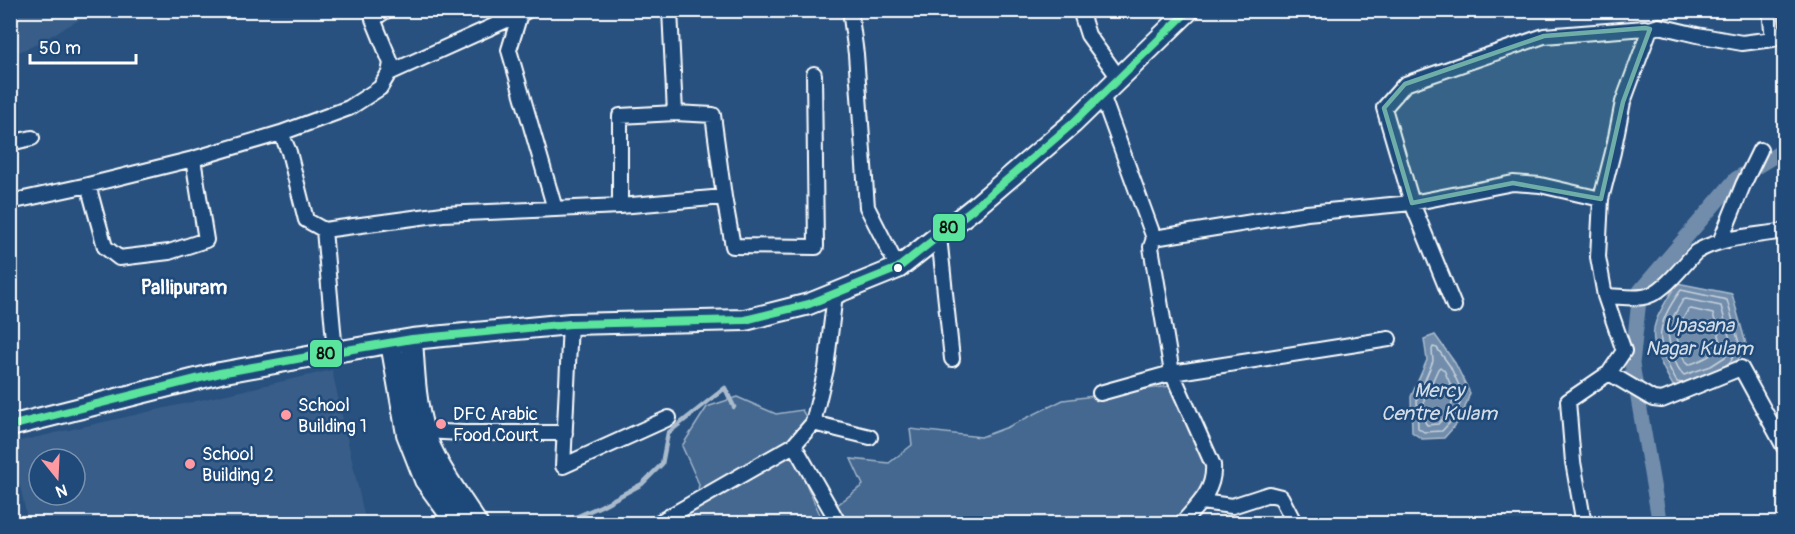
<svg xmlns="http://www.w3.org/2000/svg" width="1795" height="534" viewBox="0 0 1795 534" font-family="Pangolin,sans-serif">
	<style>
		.built { fill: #375d88; fill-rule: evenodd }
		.green { fill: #446890; stroke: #a2b4c8; stroke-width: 1.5 }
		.water { fill: #718dab; stroke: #aabbcd; stroke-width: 1.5 }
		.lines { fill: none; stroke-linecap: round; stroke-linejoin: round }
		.shore { stroke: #c6d1dd; stroke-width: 1.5 }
		.stream { stroke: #aabbcd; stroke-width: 4.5 }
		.canal { stroke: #718dab; stroke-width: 15 }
		.minor-casing { stroke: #fff; stroke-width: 18 }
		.secondary-casing { stroke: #fff; stroke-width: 24 }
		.minor { stroke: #1f4a7a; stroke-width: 14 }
		.secondary { stroke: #1f4a7a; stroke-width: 20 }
		.bus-1-casing { stroke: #1f4a7a; stroke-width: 12 }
		.bus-1 { stroke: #5ae49d; stroke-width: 8 }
		.marked { fill: #6fada8; fill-opacity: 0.2; stroke: #6fada8; stroke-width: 4.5; stroke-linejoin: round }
		.bus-dot { fill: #fff; stroke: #1f4a7a; stroke-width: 2 }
		.poi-dot { fill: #ff9aa2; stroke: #1f4a7a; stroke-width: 2 }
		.labels { text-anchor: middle; stroke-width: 5; stroke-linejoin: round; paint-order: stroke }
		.poi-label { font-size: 18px; fill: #fff; stroke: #1f4a7a; text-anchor: start }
		.neighbourhood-label { font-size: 20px; font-weight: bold; fill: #fff; stroke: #1f4a7a }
		.water-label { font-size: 20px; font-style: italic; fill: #d4dde6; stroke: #1f4a7a }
		.line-badge { stroke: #1f4a7a; stroke-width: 2 }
		.pale-badge-label { font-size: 16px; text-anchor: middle; font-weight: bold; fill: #111 }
	</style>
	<rect width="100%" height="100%" fill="#28517f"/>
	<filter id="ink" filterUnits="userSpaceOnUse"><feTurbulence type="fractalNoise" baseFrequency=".0167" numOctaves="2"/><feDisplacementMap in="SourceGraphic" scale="12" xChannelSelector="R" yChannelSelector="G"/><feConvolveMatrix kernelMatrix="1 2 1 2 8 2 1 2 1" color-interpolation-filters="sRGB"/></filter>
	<g filter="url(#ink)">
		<path class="built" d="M11,10H95V11L31,47L11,55Z
			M332,370L366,523H140L137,513L88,523H28L11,443ZM39,459H75V495H39Z"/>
		<path class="green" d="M1170,386L1208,467L1197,509L1185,523H842L836,506L863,485L851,459L889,463L912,445L910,429L981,437L1008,427L1063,400Z
			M737,397L776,414L802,410L812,427L790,448L821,517L814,523L670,524L695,508L699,484L682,446L707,407Z"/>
		<path class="water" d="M1677,283L1732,294L1746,344L1735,366L1675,389C1664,370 1647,343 1656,321C1661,308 1670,295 1677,283Z
			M1435,335L1455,363L1470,393L1461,419L1444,438L1422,439L1412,432L1411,397L1427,360L1424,339Z"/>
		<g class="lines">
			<path class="shore" d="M1686,299L1721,306L1731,343L1725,357L1711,366L1684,375C1678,370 1675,362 1673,354C1663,327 1670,323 1683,300Z
				M1691,309L1713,314L1721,342C1715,356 1702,360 1688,365L1685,362C1675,335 1673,335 1688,310Z
				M1433,347L1437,348L1450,366L1463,394L1456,416L1442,431L1424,432L1418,428L1417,399L1433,361L1432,350Z
				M1440,367L1444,370L1455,395L1449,412L1438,424L1427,425L1425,422L1424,400L1438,369Z
				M1683,383L1677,382C1655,344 1654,326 1681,290L1727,300L1739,343L1731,361L1725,366"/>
			<path class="stream" d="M560,524L601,506L642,484L662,464L668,433L725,388L734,407"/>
			<path class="canal" d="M1662,524L1659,519L1632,364L1640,291L1736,179L1784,150"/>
			<defs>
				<path id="minor" d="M387,10L373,19L391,63L389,73
					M670,10L675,113L713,115L724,197
					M850,10L856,54L867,207L898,268
					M1080,10L1088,35L1119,78
					M525,12L520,14L509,50L555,209
					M1102,95L1154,238L1151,247L1172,373L1213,465C1215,491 1197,506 1181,524
					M281,133L349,108L380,88L389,73L520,14
					M10,143L32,138
					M88,185L105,247L119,258L169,252L206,240L193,159
					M10,202L88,185L193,159L281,133L289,152L306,220L324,230L443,214L620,206L724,197L733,246L816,247L814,74
					M620,206V116L675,113
					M324,230L335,352
					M939,236L952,359
					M1154,238L1307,213L1412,203L1513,183L1540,185L1601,199
					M1720,242L1743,185L1760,150
					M1605,296C1617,296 1631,299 1643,297C1662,295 1682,266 1696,252C1721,237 1756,236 1784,231
					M1454,306L1412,203L1384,108L1405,84L1544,36L1645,28L1650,29
					M570,324L563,466L669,418
					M1609,373L1653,399L1662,400L1741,368L1784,447
					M1100,393L1172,373L1389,339
					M813,423L870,437
					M424,431L462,433H565
					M794,445L839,524
					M1201,502L1232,506L1269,494L1281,497L1295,524
					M656,524L794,445L813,423L826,369L835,294
					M1584,524L1573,462L1568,401L1609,373L1624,351L1605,296L1598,257L1601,199L1613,152L1623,102L1650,29L1659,26L1697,35L1742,43L1773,39L1770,10"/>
				<path id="secondary" d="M412,339C414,368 415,404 424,431C435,465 458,494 477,524
					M391,343L407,434L425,480L457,524
					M10,426L220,373L335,352L412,339L570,324L745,320L809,304L898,268L974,208L1072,124L1189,10"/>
			</defs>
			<use href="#minor" class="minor-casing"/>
			<use href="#secondary" class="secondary-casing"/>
			<use href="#minor" class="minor"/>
			<use href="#secondary" class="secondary"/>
			<defs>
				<path id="bus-1" d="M10,426L220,373L335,352L412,339L570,324L745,320L809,304L898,268L974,208L1072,124L1189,10"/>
			</defs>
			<use href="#bus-1" class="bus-1-casing"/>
			<use href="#bus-1" class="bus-1"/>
		</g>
	</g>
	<path class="marked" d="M1645,28L1650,29L1623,102L1601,199L1513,183L1412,203L1384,108L1405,84L1544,36Z"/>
	<circle class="bus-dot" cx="898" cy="268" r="5"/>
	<g class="poi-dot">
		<circle cx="286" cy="415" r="6"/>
		<circle cx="441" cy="424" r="6"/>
		<circle cx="190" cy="464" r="6"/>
	</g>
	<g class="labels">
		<g class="poi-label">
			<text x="298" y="411">School<tspan x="298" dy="21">Building 1</tspan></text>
			<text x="453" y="420">DFC Arabic<tspan x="453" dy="21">Food Court</tspan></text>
			<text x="202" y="460">School<tspan x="202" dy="21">Building 2</tspan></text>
		</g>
		<g class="neighbourhood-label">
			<text x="184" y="294">Pallipuram</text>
		</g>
		<g class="water-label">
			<text x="1699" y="332">Upasana<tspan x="1699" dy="23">Nagar Kulam</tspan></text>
			<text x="1439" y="397">Mercy<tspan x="1439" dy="23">Centre Kulam</tspan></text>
		</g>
	</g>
	<g class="line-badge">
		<rect x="932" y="213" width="34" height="29" rx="6" fill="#5ae49d"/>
		<rect x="309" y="339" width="34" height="29" rx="6" fill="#5ae49d"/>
	</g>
	<g class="pale-badge-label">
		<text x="949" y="233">80</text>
		<text x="326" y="359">80</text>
	</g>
	<rect width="1795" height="534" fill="none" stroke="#1f4a7a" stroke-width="36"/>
	<rect x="18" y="18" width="1759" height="498" fill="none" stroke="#fff" stroke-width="2" filter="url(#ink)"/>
	<g transform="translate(57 477) rotate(162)"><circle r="28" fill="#1f4a7a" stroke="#7992af" stroke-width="1.5"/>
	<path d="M0-4.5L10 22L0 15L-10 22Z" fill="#ff9aa2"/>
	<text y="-9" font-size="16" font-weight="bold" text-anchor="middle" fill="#ffffff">N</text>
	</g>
	<path d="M30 54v9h106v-9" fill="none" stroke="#ffffff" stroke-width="3"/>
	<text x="39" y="54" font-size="18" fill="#ffffff" stroke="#1f4a7a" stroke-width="4.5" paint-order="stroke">50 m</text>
</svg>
